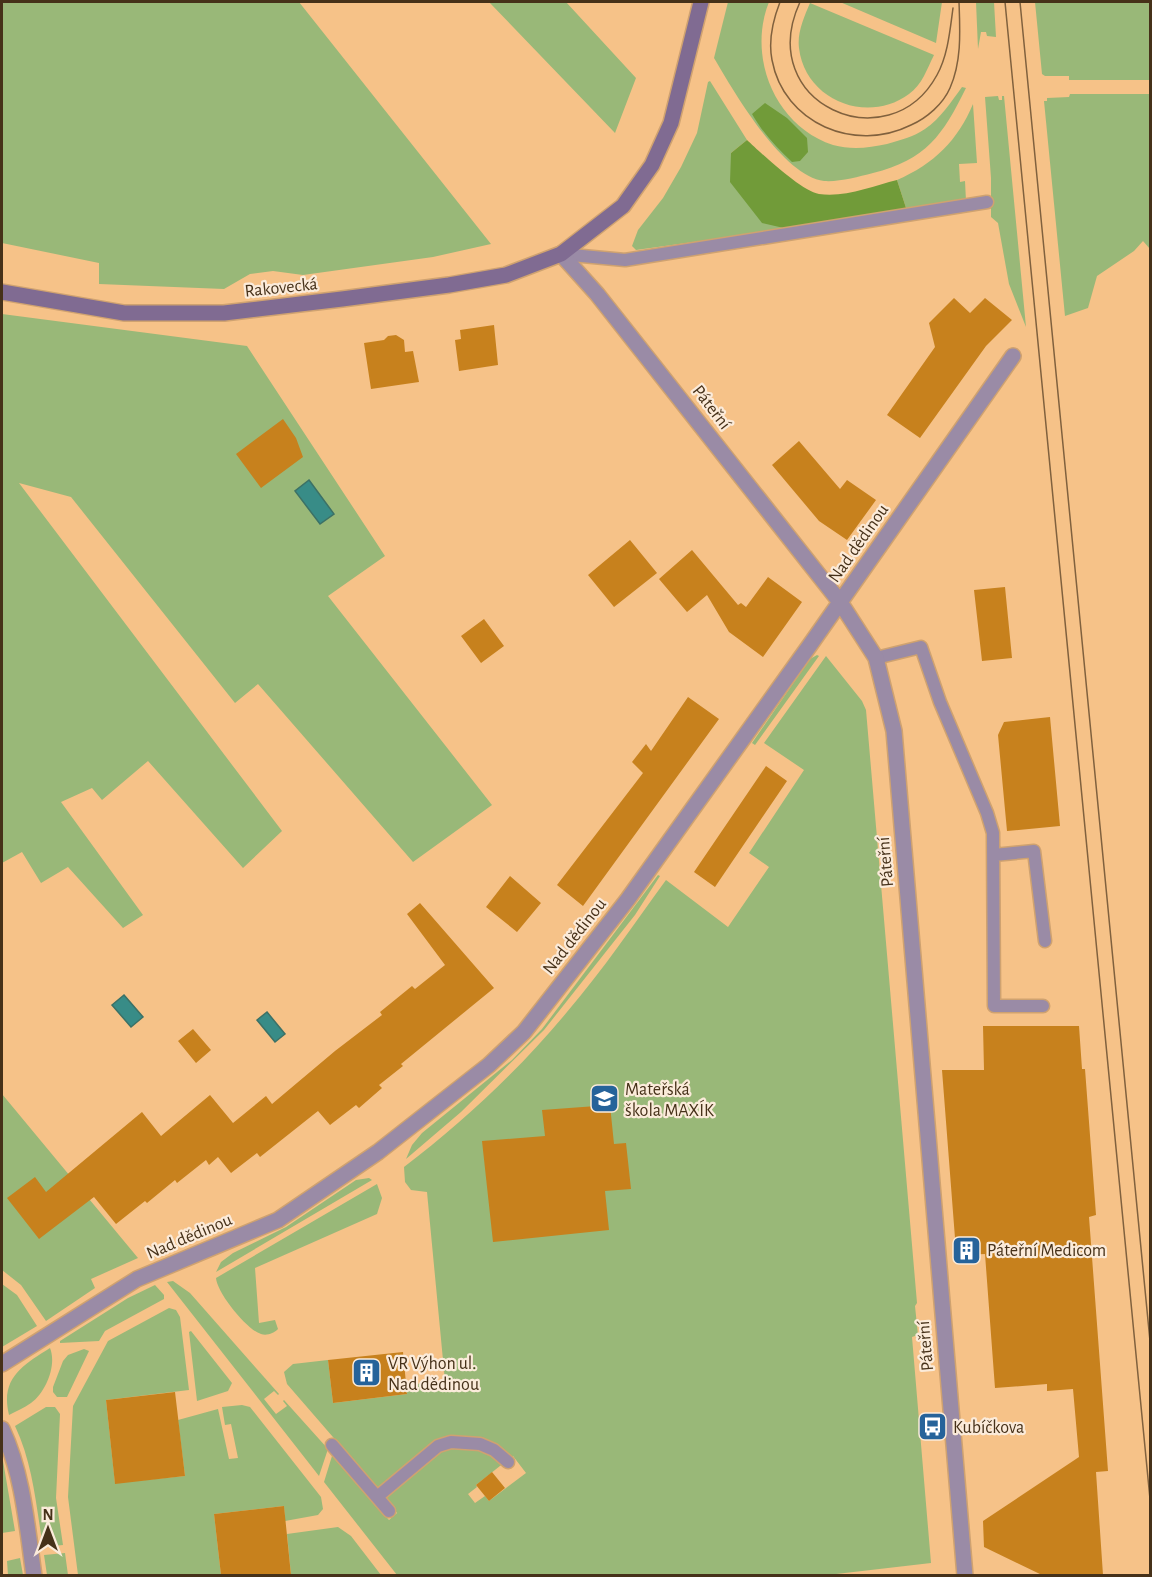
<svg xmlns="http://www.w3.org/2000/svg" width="1152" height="1577" viewBox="0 0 1152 1577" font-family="'Alegreya Sans',sans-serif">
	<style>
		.green { fill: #99b878 }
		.forest { fill: #719b39 }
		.water { fill: #388c87; stroke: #3c7166; stroke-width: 1.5 }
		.building { fill: #c7811d }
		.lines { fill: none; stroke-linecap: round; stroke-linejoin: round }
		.service-casing { stroke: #cfa270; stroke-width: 15 }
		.minor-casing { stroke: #cfa270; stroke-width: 18 }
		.secondary-casing { stroke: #cfa270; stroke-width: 18 }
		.service { stroke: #9a8ba6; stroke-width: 12 }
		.minor { stroke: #9a8ba6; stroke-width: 15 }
		.secondary { stroke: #806b92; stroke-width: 15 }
		.tram { stroke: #80613e; stroke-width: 1.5 }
		.labels { text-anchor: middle; stroke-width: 4.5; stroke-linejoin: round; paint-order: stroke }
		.street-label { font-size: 18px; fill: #463119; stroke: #fbebda }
		.poi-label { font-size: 18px; fill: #463119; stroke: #fbebda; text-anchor: start }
	</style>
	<rect width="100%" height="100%" fill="#f6c288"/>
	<path class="green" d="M2,2H299L491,244L433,257L303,275L273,271L250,274L224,289L99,284V263L2,243Z
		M489,2H566L636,78L615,133Z
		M728,2H769C747,57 775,126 833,145C851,150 869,148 887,144C901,140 913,137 925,129C941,118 951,102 962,87L966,88C943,135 926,160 873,173C857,177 840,182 824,181C782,176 733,90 714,58Z
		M840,2H942L936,43Z
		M976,2H994L996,37L987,36L986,32H981L978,49Z
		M1035,2H1150V80H1069V76H1045L1042,74Z
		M810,3L934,55C927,69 922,85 909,94C867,125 805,100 799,48C797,33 804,17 810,3Z
		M710,81L747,140L731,153L788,229L636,250L632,246L638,230L663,198L681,167L697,133L708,82Z
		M1070,94H1150V249L1143,241L1134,251L1097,276L1088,308L1065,316L1044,101H1047V98L1069,97Z
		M998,96L999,100H1002V96H1004L1026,327L1009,284L998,223L991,217V178L985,97Z
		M973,104L977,163L959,164L960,182L965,181L966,201L907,211L897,180C934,164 958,140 973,104Z
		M2,314L247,346L385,556L328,596L492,805L413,862L258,684L235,703L71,497L19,483L282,831L243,868L148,761L102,800L92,788L61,802L143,915L123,928L68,867L41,883L22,852L2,863Z
		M817,655L819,656L755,745L752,743L810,659Z
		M826,656L862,701L866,710L917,1303L915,1306L918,1335L912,1337L931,1563L819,1576L397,1575L324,1482L332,1456L389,1520L397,1513L385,1498L444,1447L467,1445L482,1448L505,1462L476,1485L477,1487L468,1494L475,1503L485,1496L489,1501L526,1473L513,1456L510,1459C456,1412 421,1455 378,1489L287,1384L284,1372L293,1364L328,1360L333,1403L407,1394L406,1385L445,1381L427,1192L411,1190L405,1182L404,1167C462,1123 521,1068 567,1012C603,970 634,924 666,880L728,927L769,867L749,853L804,770L764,743Z
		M658,875L660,876L635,915L544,1030L461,1112L406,1159L412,1145L422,1133L512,1060L542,1029Z
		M2,1094L138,1258L91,1279L95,1288L46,1321L21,1285L2,1270Z
		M369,1178L372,1180L216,1272L221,1262L233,1253L286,1227L356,1180Z
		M377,1184L382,1198L377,1214L255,1268L259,1323L275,1320L278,1329C274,1333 267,1336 261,1334C247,1330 217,1293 216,1278Z
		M173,1281L190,1293L279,1394L278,1395L274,1391L264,1399L276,1414L287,1406L283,1401L284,1400L328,1449L319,1476L167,1282Z
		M2,1284L17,1295L37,1326L2,1347Z
		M155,1285L164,1295V1299L105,1331L99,1341L60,1343V1341L128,1298Z
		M169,1308L176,1310L180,1317L189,1390L106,1400L115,1483L185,1476L178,1420L218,1409L229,1459L238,1458L231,1424L225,1425L222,1407L242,1405L250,1407L321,1497L323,1509L318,1515L285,1521L284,1506L214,1514L221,1575H78L68,1497L73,1406L108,1341Z
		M191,1331L232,1383L228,1391L197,1401L189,1332Z
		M50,1348C57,1365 46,1392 31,1403C24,1408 16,1411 9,1415C0,1378 23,1365 50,1348Z
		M84,1349L89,1351L67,1397H57L53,1392V1387L63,1361L68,1355Z
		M46,1407H55L60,1414L56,1498L63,1545L43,1547C36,1505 33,1464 15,1426Z
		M2,1455L15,1531L2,1533Z
		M338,1527L351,1536L381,1575H291L287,1534Z
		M65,1553L68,1575H47L44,1555Z
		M20,1558L23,1575H8L7,1561Z"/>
	<path class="forest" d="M765,103L787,118L807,138L808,152L800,161L792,162C776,147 763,133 752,114Z
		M747,140C761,153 801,191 819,194C844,198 873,186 897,180L907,211L788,229L762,223L730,182L731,153Z"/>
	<path class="water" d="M309,480L334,514L320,524L295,491Z
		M124,995L143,1017L131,1027L112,1005Z
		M267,1012L285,1034L275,1042L257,1020Z"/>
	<path class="building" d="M954,298L970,313L985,298L1012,320L986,346L920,438L887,415L935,347L929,323Z
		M494,325L498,365L459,371L455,340L461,339L460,330Z
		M396,335L404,340L405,352L413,351L419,382L371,389L364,343L384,340L388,336Z
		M283,419L296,438L303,457L261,488L236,454Z
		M799,441L840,489L847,480L876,500L847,540L819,521L772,465Z
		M630,540L657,573L614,607L588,575Z
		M692,550L738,605L741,603L746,607L768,577L802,602L763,657L729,632L707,595L687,612L659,579Z
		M1005,587L1012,658L982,661L974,590Z
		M484,619L504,646L481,663L461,636Z
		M688,697L719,719L583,906L557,885L643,773L632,762L646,744L651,751Z
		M1050,717L1060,826L1007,831L998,735L1004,722Z
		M766,766L787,781L715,887L694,872Z
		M510,876L541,903L517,932L486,907Z
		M420,903L494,988L401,1064L403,1066L379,1085L382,1088L359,1108L356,1105L330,1125L318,1111L260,1157L257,1153L231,1173L218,1157L209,1165L206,1160L177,1183L175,1180L147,1203L145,1201L116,1224L94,1197L39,1239L7,1198L35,1177L46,1192L142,1112L161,1136L210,1095L233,1123L266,1096L272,1104L335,1051L382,1015L380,1012L412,986L415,989L445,965L407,914Z
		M983,1026H1079L1082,1069H1085L1096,1215L1089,1217L1108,1471L1096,1472L1103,1575H1042L984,1547L983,1521L1079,1457L1073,1389L1047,1391V1384L995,1388L985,1254L961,1255V1237L955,1238L942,1070H984Z
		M193,1029L211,1050L196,1063L178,1041Z
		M610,1105L614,1144L626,1143L631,1189L605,1191L609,1230L493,1242L482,1141L545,1136L542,1110Z
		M403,1352L407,1394L333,1403L328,1360Z
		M175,1392L185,1476L115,1484L106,1400Z
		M492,1472L505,1488L489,1501L476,1485Z
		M284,1506L291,1575H221L214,1514Z"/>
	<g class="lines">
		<defs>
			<path id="service" d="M561,254L625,260L987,202
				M876,658L921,647L940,702L987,813L993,833L994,1006H1043
				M994,855L1034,851L1045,941
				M332,1445L389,1511
				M377,1497L438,1446L451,1442L480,1444L494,1450L508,1462"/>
			<path id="minor" d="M561,254L597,294L840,602L876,658L894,731L965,1576
				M2,1364L137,1279L278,1220L378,1152L489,1065L524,1032L628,899L810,645L1013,356
				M2,1429C23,1474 27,1526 34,1576"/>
			<path id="secondary" d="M2,292L124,313H224L342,299L449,285L506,275L561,254L623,206L652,165L671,123L701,2"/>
		</defs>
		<use href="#service" class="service-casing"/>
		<use href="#minor" class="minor-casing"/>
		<use href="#secondary" class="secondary-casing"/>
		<use href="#service" class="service"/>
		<use href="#minor" class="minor"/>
		<use href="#secondary" class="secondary"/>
		<path class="tram" d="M780,2C773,20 768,40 772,60C784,124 855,153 911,125C927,118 943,104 950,88C962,61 960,30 959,2
			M800,2C753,104 889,163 937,75C948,55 950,30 953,8
			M1005,2L1150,1499
			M1020,2L1150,1341"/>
	</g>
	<defs>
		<symbol id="school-square" viewBox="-11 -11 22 22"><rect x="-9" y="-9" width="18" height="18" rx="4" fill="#26639a" stroke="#fbebda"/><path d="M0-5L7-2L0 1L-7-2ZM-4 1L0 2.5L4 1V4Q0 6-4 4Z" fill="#fff"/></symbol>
		<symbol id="building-square" viewBox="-11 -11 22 22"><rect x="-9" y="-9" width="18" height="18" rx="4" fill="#26639a" stroke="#fbebda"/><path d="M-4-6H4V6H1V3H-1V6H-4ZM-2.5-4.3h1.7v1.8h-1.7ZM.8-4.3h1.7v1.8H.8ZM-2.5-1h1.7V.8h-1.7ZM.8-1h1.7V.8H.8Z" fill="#fff"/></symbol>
		<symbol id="bus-square" viewBox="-11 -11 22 22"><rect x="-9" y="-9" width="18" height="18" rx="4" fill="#26639a" stroke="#fbebda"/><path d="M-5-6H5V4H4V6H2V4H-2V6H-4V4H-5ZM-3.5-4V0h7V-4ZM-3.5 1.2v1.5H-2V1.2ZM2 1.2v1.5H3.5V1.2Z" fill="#fff"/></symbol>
	</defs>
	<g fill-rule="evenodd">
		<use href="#school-square" x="588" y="1082" width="33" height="33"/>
		<use href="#building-square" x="950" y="1234" width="33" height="33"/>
		<use href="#building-square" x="350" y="1356" width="33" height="33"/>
		<use href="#bus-square" x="916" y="1410" width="33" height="33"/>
	</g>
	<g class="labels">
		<g class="street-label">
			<text transform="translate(281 287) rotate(-6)" y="6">Rakovecká</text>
			<text transform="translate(712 407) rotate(52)" y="6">Páteřní</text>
			<text transform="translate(858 543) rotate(-55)" y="6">Nad dědinou</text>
			<text transform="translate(885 862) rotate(-95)" y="6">Páteřní</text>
			<text transform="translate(574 936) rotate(-52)" y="6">Nad dědinou</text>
			<text transform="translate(189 1236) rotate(-23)" y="6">Nad dědinou</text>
			<text transform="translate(925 1346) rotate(-95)" y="6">Páteřní</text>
		</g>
		<g class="poi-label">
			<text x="625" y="1095">Mateřská<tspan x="625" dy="21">škola MAXÍK</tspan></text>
			<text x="987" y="1256">Páteřní Medicom</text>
			<text x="388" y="1369">VR Výhon ul.<tspan x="388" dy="21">Nad dědinou</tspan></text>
			<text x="953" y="1433">Kubíčkova</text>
		</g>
	</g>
	<rect width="1152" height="1577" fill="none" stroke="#463119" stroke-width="6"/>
	<g transform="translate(48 1529)" stroke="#fbebda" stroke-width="4.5" paint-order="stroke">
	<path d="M0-4.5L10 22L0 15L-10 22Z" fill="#463119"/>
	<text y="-9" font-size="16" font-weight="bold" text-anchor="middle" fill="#463119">N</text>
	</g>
</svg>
